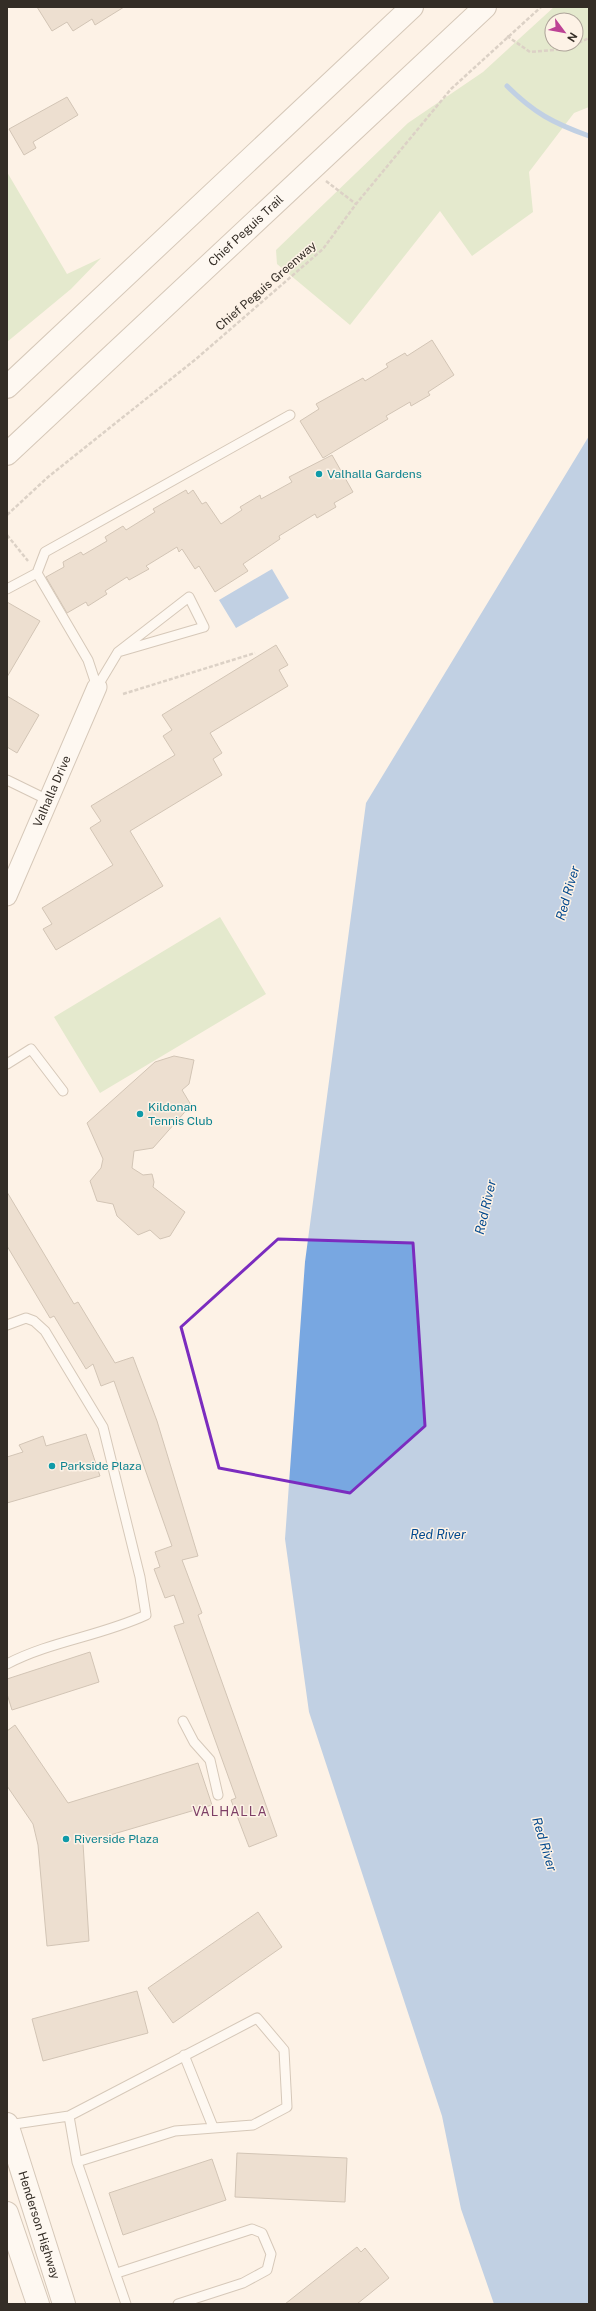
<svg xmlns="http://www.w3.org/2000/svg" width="596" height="2311" viewBox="0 0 596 2311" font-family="'Public Sans',sans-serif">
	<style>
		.green { fill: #c6ddaf; fill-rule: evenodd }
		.water { fill: #78a7e1 }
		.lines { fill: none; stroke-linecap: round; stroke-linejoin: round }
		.stream { stroke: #78a7e1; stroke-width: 5 }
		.building { fill: #dac8b5; stroke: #9e8d7b }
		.lane-casing { stroke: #a69583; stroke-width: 11 }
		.street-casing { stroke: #a69583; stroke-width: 21 }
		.secondary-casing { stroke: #a69583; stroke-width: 24 }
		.primary-casing { stroke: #a69583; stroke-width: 24 }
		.path { stroke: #b3a99f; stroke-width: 2.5; stroke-dasharray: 4 2; stroke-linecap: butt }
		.lane { stroke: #fff; stroke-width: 9 }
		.street { stroke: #fff; stroke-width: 19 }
		.secondary { stroke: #fff; stroke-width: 22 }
		.primary { stroke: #fff; stroke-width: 22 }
		.marked { fill: none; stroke: #7b2cbf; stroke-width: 3; stroke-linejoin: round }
		.culture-dot { fill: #0f9aa8; stroke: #fdf2e6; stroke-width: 1.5 }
		.labels { text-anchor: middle; stroke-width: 3; stroke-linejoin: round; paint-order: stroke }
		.street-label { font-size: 12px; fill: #342d26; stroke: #fdf2e6 }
		.culture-label { font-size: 12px; fill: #0d838f; stroke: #fdf2e6; text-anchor: start }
		.water-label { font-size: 13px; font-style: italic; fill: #02498e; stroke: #fdf2e6 }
		.neighbourhood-label { font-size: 13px; letter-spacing: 1px; fill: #7d3f66; stroke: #fdf2e6 }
	</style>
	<rect width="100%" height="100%" fill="#fdf2e6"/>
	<path class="green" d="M554,7H589V107L574,113L529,172L533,212L472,256L440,211L350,325L277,264L276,250L408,123L483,72ZM552,20H576V44H552Z
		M7,172L67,274L101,258L71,289L7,342Z
		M220,917L266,994L100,1093L54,1017Z"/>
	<path class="water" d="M589,436V2304H494L461,2209L442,2116L309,1712L285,1539L305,1262L366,803Z
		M272,569L289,598L236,628L219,600Z"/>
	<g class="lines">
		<path class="stream" d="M507,86C534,113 553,123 589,136"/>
	</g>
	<path class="building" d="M37,7H124L95,25L92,19L73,31L67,22L52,31Z
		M67,97L78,115L33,142L36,148L24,155L9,129Z
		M432,340L454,375L428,392L430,395L411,406L410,402L386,416L388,419L323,458L300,421L319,409L316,404L363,378L365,381L388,367L386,364L405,353L407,356Z
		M332,455L353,492L334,503L336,507L317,518L315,514L279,536L280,539L243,564L248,571L215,592L199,566L195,569L182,549L179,552L177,547L146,566L149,569L129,580L127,577L105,591L107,594L88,606L86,602L67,613L46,577L64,567L63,562L81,552L83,555L107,541L105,537L123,526L126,530L155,512L153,509L186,490L188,494L193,490L202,504L206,502L221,524L242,510L240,507L260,495L261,499L292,482L289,477Z
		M7,602L40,621L7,677Z
		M276,645L288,665L279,670L288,686L210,733L222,753L213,759L222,775L130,831L163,886L56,950L43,929L52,924L42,908L113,865L90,828L101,821L91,806L175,755L163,736L172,730L162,715Z
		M7,696L39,715L17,753L7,747Z
		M174,1056L194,1060L189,1084L182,1090L191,1105L153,1148L134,1151L132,1168L143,1175L152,1174L154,1182L153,1187L185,1212L170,1236L160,1239L150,1230L138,1235L117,1216L113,1204L97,1201L90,1181L101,1168L103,1159L87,1123L155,1062Z
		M7,1192L74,1304L78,1302L115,1363L133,1357L157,1421L198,1556L182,1560L202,1613L198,1615L277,1836L249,1847L231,1800L236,1798L174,1626L184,1623L174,1595L165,1598L154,1569L160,1567L155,1552L172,1546L114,1381L101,1386L93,1364L86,1369L54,1316L50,1318L7,1246Z
		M86,1434L100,1476L7,1503V1457L23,1452L19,1445L43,1436L46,1446Z
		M90,1652L99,1682L12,1710L7,1694V1679Z
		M15,1725L68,1803L198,1763L212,1805L83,1843L89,1941L47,1946L38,1845L33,1824L7,1786V1731Z
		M258,1912L282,1947L173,2023L148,1988Z
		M137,1991L148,2033L43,2061L32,2019Z
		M237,2153L347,2158L345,2202L235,2197Z
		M212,2159L226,2200L123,2235L109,2193Z
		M357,2247L361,2252L365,2248L389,2278L357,2304H285Z"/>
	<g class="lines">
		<defs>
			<path id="lane" d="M7,589L37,573
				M97,687L88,660L37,573L45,552L290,415
				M97,687L118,652L189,597L204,627L118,652
				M7,780L48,800
				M7,1064L31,1049L63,1091
				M7,1325L26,1318L34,1321L45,1331L103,1427L140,1577L146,1615C101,1636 51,1641 7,1664
				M183,1721L194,1742L210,1760L218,1795
				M184,2055L213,2127
				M8,2125L69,2116L257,2018L284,2050L287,2107L253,2125L175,2131L77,2162L69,2116
				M77,2162L126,2304
				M117,2273L252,2229L262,2233L271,2254L267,2270L243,2283L178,2304"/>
			<g id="street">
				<path id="s1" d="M7,896L97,687"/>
			</g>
			<g id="secondary">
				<path id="s2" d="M7,2124L64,2304"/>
				<path d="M7,2213L38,2304"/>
			</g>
			<g id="primary">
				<path d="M7,387L412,7"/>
				<path id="s3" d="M7,454L485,7"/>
			</g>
		</defs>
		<use href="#lane" class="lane-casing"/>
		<use href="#street" class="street-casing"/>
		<use href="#secondary" class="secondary-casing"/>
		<use href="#primary" class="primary-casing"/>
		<path class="path" d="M507,36L530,52L565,49L589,38
			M326,181L356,204
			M7,515L48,477L196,359L323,249L356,204L451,89L541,7
			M7,535L28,561
			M123,694L255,653"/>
		<use href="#lane" class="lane"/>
		<use href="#street" class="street"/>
		<use href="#secondary" class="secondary"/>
		<use href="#primary" class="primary"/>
	</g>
	<path d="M0 0H596V2311H0ZM278,1239L413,1243L425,1426L350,1493L219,1468L181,1327Z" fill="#fdf2e6" fill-opacity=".55" fill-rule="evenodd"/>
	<path class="marked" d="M278,1239L413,1243L425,1426L350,1493L219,1468L181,1327Z"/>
	<g class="culture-dot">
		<circle cx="319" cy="474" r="4"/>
		<circle cx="140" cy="1114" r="4"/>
		<circle cx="52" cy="1466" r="4"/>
		<circle cx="66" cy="1839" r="4"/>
	</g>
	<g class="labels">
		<g class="street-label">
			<text dy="4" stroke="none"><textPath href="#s3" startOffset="327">Chief Peguis Trail</textPath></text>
			<text transform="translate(266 286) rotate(-41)" y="4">Chief Peguis Greenway</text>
			<text dy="4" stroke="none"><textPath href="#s1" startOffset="114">Valhalla Drive</textPath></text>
			<text dy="4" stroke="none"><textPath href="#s2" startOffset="106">Henderson Highway</textPath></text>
		</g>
		<g class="culture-label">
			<text x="327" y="478">Valhalla Gardens</text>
			<text x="148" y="1111">Kildonan<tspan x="148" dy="14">Tennis Club</tspan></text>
			<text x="60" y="1470">Parkside Plaza</text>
			<text x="74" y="1843">Riverside Plaza</text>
		</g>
		<g class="water-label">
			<text transform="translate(567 893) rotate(-74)" y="5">Red River</text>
			<text transform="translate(485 1207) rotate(-77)" y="5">Red River</text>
			<text x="438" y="1539">Red River</text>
			<text transform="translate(545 1844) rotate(73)" y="5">Red River</text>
		</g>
		<g class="neighbourhood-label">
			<text x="230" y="1816">VALHALLA</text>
		</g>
	</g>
	<rect width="596" height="2311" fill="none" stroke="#342d26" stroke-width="16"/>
	<g transform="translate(564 32) rotate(122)"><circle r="19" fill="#fdf2e6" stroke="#ada399"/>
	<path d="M0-3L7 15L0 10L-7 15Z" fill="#bd4395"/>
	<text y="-6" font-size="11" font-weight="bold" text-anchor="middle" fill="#342d26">N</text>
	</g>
</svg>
